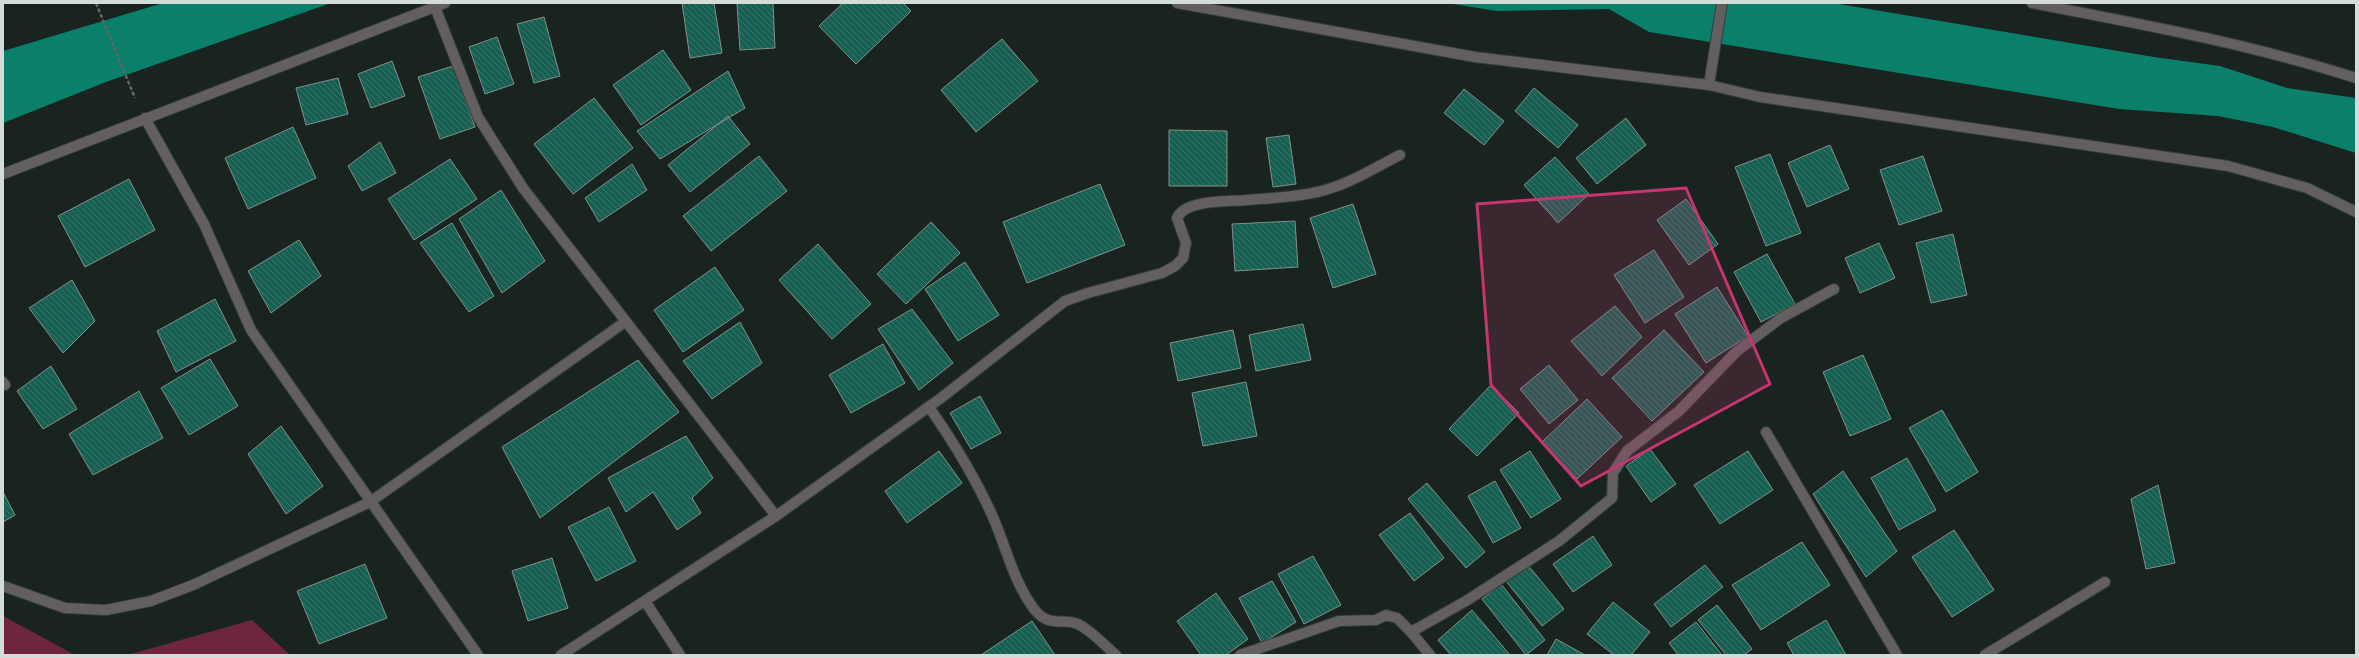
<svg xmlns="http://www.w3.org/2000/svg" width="2359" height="658" viewBox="0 0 2359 658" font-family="'Public Sans',sans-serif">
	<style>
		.green { fill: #6e253e }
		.water { fill: #0a7f6a }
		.building { fill: url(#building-back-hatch); stroke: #82908b }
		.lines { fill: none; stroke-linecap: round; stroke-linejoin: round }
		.minor-casing { stroke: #333e3b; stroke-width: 12 }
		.path { stroke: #5e6764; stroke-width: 2.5; stroke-dasharray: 4 2; stroke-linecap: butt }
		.minor { stroke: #635e5f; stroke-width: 10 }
		.marked { fill: #c5356e; fill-opacity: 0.2; stroke: #c5356e; stroke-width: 3; stroke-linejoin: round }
	</style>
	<defs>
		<pattern id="building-back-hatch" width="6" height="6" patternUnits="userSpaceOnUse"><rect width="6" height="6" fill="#175f50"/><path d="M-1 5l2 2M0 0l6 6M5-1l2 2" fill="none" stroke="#387569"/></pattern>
	</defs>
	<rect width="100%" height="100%" fill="#192421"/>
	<path class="green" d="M3,616L75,655H3Z
		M252,620L290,655H127Z"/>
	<path class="water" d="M163,3H331L106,82L3,123V51Z
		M1447,3H1833L2154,57L2220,66L2287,88L2356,98V153L2273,127L2218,116L2119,109L1649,32L1609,9L1497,11Z"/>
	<path class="building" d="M682,3H714L722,53L690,58Z
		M737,3H773L775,48L740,50Z
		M843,3H903L911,11L856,64L819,26Z
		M544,17L560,76L534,83L517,24Z
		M497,37L514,84L485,94L469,47Z
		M1002,39L1038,81L976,132L941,90Z
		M663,50L691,90L641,125L613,85Z
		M392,61L405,96L371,108L358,74Z
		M453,66L475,127L440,139L418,77Z
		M728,71L745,108L660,159L637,131Z
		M338,78L348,114L306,125L296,88Z
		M1534,88L1578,125L1558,148L1515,111Z
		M1464,89L1504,121L1484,145L1444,113Z
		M594,98L633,148L573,194L534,144Z
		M728,116L750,144L690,192L668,165Z
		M1626,118L1646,145L1597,184L1576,158Z
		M293,127L316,178L248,209L225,158Z
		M1169,130L1227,131V186H1169Z
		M1289,135L1296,184L1273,187L1266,138Z
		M380,142L396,173L362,191L348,166Z
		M1830,145L1849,189L1807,207L1788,163Z
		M1770,154L1801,233L1766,246L1735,167Z
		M759,156L787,191L711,251L683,216Z
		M1923,156L1942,211L1899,225L1880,170Z
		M1555,157L1589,194L1558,223L1524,185Z
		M450,159L477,199L414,240L388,199Z
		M632,164L647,190L599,222L585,198Z
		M129,179L155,230L85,267L58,216Z
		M1100,184L1125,245L1027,283L1003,222Z
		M501,190L545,261L502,293L459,219Z
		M1686,199L1718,244L1689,265L1657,220Z
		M1353,204L1376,274L1333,288L1310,218Z
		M1295,221L1298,267L1235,271L1232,224Z
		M931,222L960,253L906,304L877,274Z
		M452,223L494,296L469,312L420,243Z
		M1953,234L1967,295L1931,303L1916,243Z
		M299,240L321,276L271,313L248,271Z
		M1879,243L1895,278L1860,293L1845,258Z
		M818,244L871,304L832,339L779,280Z
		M1654,250L1684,297L1645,323L1614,275Z
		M1767,254L1795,304L1761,322L1734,272Z
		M965,262L999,315L958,341L925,289Z
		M715,267L744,310L683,352L654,310Z
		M72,280L95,321L63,353L29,308Z
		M1717,287L1748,336L1706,363L1675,314Z
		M215,299L236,341L176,372L157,331Z
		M1615,306L1642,337L1602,376L1571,341Z
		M912,309L953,363L919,390L878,329Z
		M740,322L762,363L712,399L683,361Z
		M1303,324L1311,360L1256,371L1249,335Z
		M1233,330L1241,368L1178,381L1170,343Z
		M1664,330L1704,372L1652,421L1612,378Z
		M883,344L905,383L851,413L829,375Z
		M1863,355L1891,419L1850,436L1823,372Z
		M210,359L238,406L189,435L161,388Z
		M638,360L679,412L540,518L502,447Z
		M1549,365L1578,400L1549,424L1520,389Z
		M51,366L77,409L43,429L17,391Z
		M1246,382L1257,436L1203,446L1192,393Z
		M1491,385L1519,413L1477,456L1449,429Z
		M139,391L163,438L93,475L69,434Z
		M980,396L1001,433L971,449L950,413Z
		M1587,399L1622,437L1577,479L1542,442Z
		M1942,410L1978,472L1946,492L1909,428Z
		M281,426L323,486L286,514L248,454Z
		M686,436L713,478L692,498L701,513L677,530L653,492L626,512L608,478Z
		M1650,449L1676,484L1651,502L1626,466Z
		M939,451L962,483L907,523L885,491Z
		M1530,451L1561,499L1531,518L1500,470Z
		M1748,451L1773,490L1720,524L1694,485Z
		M1907,458L1936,510L1899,530L1871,478Z
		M1843,471L1897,551L1866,577L1813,494Z
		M1495,481L1521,528L1493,543L1468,496Z
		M1427,483L1485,552L1466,568L1408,499Z
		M2158,485L2175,563L2146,569L2131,499Z
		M3,492L15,515L3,522Z
		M609,507L636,561L596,581L568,527Z
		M1410,513L1444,558L1414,581L1379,535Z
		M1954,530L1994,590L1952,617L1912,557Z
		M1593,536L1612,565L1573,592L1553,564Z
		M1802,542L1830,585L1761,630L1732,585Z
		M1313,556L1341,605L1304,624L1278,574Z
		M552,558L568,608L528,621L512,571Z
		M365,564L387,618L319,644L297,591Z
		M1527,564L1564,609L1542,626L1506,581Z
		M1705,565L1723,587L1671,627L1654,604Z
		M1272,581L1296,622L1262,643L1239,598Z
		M1501,584L1545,640L1526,655L1482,599Z
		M1216,593L1248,639L1226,655H1201L1177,621Z
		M1613,602L1650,632L1631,655H1614L1587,634Z
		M1717,605L1752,649L1744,655H1726L1698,620Z
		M1472,610L1510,655H1451L1438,640Z
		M1826,620L1846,655H1794L1787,643Z
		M1032,621L1055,655H981Z
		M1696,622L1722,655H1678L1669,643Z
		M1556,639L1585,655H1547Z"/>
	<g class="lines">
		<defs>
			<path id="minor" d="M1177,3L1475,57L1709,85L1760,97L2228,166L2307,188L2356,212
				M2032,3C2141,24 2250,44 2356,78
				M435,7L478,117L523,188L776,516
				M1709,85L1722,3
				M145,118L204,224L251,330L478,655
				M3,174L445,3
				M3,382L5,385
				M929,407C952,440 975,477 992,515C1006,546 1013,581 1034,609C1050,629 1062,617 1078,624C1092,631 1104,645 1116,655
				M1766,432L1897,655
				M3,586L65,608L106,610L151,601L193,585L370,502L625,322
				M645,601L680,655
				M1411,632L1430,655
				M561,655L776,516L941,398L1065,301L1088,293L1162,273L1175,266L1183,258L1186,243L1177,218C1185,199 1228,202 1247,200C1272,198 1301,197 1325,190C1351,183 1376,167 1400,155
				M1240,655L1339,621L1376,620L1386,615L1397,618L1411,632L1466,601L1559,541L1612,498L1613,473L1627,451L1679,411L1737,351L1781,318L1834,289
				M1985,655L2105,582"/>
		</defs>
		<use href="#minor" class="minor-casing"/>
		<path class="path" d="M96,3L135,98"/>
		<use href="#minor" class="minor"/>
	</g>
	<path class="marked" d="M1686,188L1770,384L1581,486L1491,385L1477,204Z"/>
	<rect width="2359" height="658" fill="none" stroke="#d4dcd9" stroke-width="8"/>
</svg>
